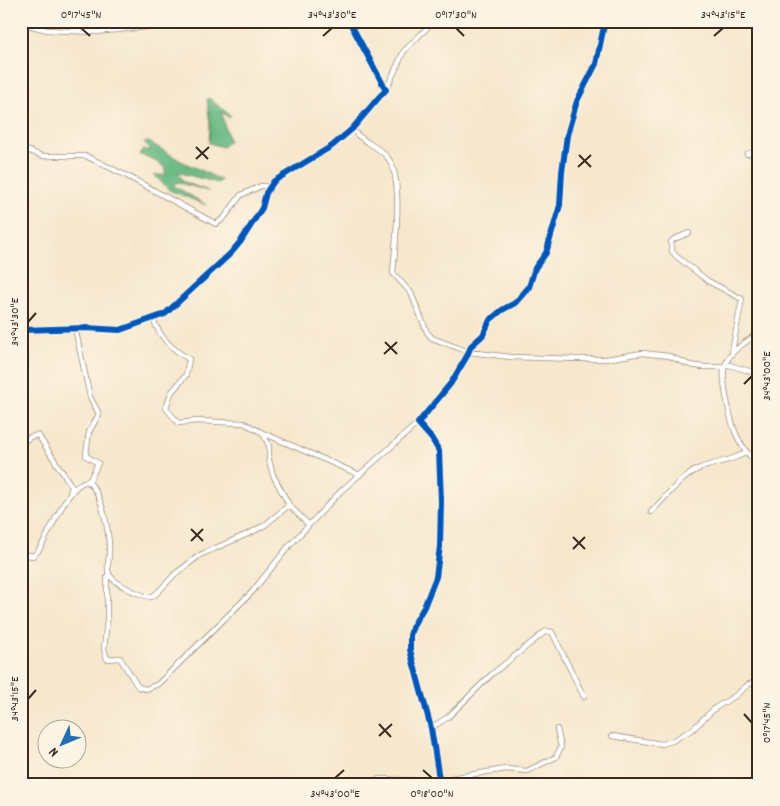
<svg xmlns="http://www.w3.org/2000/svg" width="780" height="806" viewBox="0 0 780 806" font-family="Dekko,sans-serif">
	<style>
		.forest { fill: #68b883; stroke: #527150 }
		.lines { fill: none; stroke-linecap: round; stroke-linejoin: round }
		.street-casing { stroke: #988876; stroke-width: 6 }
		.street { stroke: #fff; stroke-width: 4.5 }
		.cycleway-casing { stroke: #fcf5e5; stroke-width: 9 }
		.cycleway { stroke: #0057b8; stroke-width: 6 }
		.ticks { fill: none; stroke: #3b2a1e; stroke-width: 2 }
		.neatline { fill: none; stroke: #3b2a1e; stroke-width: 2 }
		.ticks-label { font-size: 12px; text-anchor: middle; fill: #3b2a1e }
	</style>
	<rect width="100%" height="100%" fill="#fcf5e5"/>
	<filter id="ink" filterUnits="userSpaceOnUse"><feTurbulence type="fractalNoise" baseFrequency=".02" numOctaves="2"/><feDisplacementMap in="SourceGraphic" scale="10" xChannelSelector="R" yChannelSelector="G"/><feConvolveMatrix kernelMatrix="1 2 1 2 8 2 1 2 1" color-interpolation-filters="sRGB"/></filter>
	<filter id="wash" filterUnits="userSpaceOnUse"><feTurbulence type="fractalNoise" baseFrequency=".0096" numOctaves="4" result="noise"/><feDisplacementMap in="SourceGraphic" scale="20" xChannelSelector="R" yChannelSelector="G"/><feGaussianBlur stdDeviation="1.12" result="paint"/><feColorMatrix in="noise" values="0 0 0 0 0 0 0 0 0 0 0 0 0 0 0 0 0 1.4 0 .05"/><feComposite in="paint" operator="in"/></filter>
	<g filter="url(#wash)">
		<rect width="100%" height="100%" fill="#f6e7cd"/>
		<path class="forest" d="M209,98L231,116L228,117L221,112L229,141L223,147L209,143L210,124L207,99Z
			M149,142L181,161L221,180L218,183L177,172L184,182L208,191L177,182L173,185L206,205L169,190L154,175H165V167L148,157L140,155L143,150H151L144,143Z"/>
	</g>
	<g filter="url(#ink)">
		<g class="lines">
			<defs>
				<path id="street" d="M21,23L47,30L96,32L207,21
					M386,90L404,51L434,21
					M352,129C361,142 378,145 388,158C404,178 395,247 393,273L411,293L427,332L432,338L469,352L511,357L577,359H606L642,353L669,356L690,365L703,367H724
					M21,145L27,150L42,156H86L129,177L216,224L224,218L241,195L261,186H270
					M747,154L759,150
					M689,233L674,239L671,242L672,251L676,256L708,281L742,299L732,352
					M157,318L154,321C161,339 172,349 189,359L186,375L171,393L166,408L178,423L196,421L244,423L263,433L360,475
					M75,328L90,397L99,414L89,432L86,454V456L98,463L90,480L87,481
					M21,330L86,328L120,330L165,314L231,253L241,241L262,208L266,193L274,181L332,146L352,129L380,96L386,90L349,21
					M759,333C746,342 731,350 725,365C720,376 731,423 736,434C741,446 750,457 759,466
					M21,343C27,359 28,363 21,379
					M726,364L759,374
					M263,433L269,446V460L273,475L289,505L309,525
					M21,436L26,440L30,437L38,435L72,487L70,493
					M651,512C666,497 679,479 698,469C715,462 730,462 747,452
					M21,554L33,556L38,551C50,535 67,484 87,481C103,492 110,536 109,554C109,561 106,567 109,574C113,582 122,585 130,590C138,593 144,597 152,597L158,592L175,574L200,555L252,532L265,525L289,505
					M109,573L107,578V619L104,649L107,659L120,658L138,687L146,689L158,684L252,592L289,546L341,491L418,423
					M431,728L448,717L492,674L546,631L552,632L584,697
					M612,736L662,744L672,741L693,729L715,708L735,696L749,684L754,683L759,685
					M364,785L379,779L431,781L506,769L527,771L556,757L561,747L557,729
					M440,785L431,728L410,650V635L414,624L424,607L436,577L440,546L441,502L439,451L432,439L418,423L451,383L467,356L471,346L483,335L490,320L502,310L515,303L529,287L535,268L546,253L560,205L562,172L567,135L577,101L596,64L605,21"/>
			</defs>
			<use href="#street" class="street-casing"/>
			<use href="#street" class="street"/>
			<defs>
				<path id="cycleway" d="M21,330L86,328L120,330L165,314L231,253L241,241L262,208L266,193L274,181L332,146L352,129L380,96L386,90L349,21
					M440,785L431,728L410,650V635L414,624L424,607L436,577L440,546L441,502L439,451L432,439L418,423L451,383L467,356L471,346L483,335L490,320L502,310L515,303L529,287L535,268L546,253L560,205L562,172L567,135L577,101L596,64L605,21"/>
			</defs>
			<use href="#cycleway" class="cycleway-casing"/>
			<use href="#cycleway" class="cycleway"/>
		</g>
	</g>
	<path class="ticks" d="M81,28L90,36M456,28L464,36M323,36L332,28M714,36L723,28M196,147L208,159M579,155L591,167M196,159L209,147M578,167L591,155M28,322L36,313M385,342L397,354M384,354L397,342M744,384L752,376M191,529L203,541M573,537L585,549M191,541L203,529M573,549L585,537M28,699L36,690M744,714L752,723M379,724L391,737M379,736L392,724M423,770L432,778M335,778L344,770"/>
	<rect width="780" height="806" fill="none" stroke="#fcf5e5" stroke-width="55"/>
	<g transform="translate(62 744) rotate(226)"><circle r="24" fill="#fcf5e5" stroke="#afa495"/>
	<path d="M0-4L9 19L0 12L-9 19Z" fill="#1f6fb2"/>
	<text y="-8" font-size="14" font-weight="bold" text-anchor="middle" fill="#3b2a1e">N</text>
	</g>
	<rect x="28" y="28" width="724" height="750" class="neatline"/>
	<g class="ticks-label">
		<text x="81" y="18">0°17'45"N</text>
		<text x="332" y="18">34°43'30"E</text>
		<text x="456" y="18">0°17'30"N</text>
		<text x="723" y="18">34°43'15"E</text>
		<text transform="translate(14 322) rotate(-90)" y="4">34°43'30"E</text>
		<text transform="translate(766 376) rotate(-90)" y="4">34°43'00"E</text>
		<text transform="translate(14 699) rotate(-90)" y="4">34°43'15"E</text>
		<text transform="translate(766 723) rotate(-90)" y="4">0°17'45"N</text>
		<text x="335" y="797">34°43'00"E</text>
		<text x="432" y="797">0°18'00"N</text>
	</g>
</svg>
